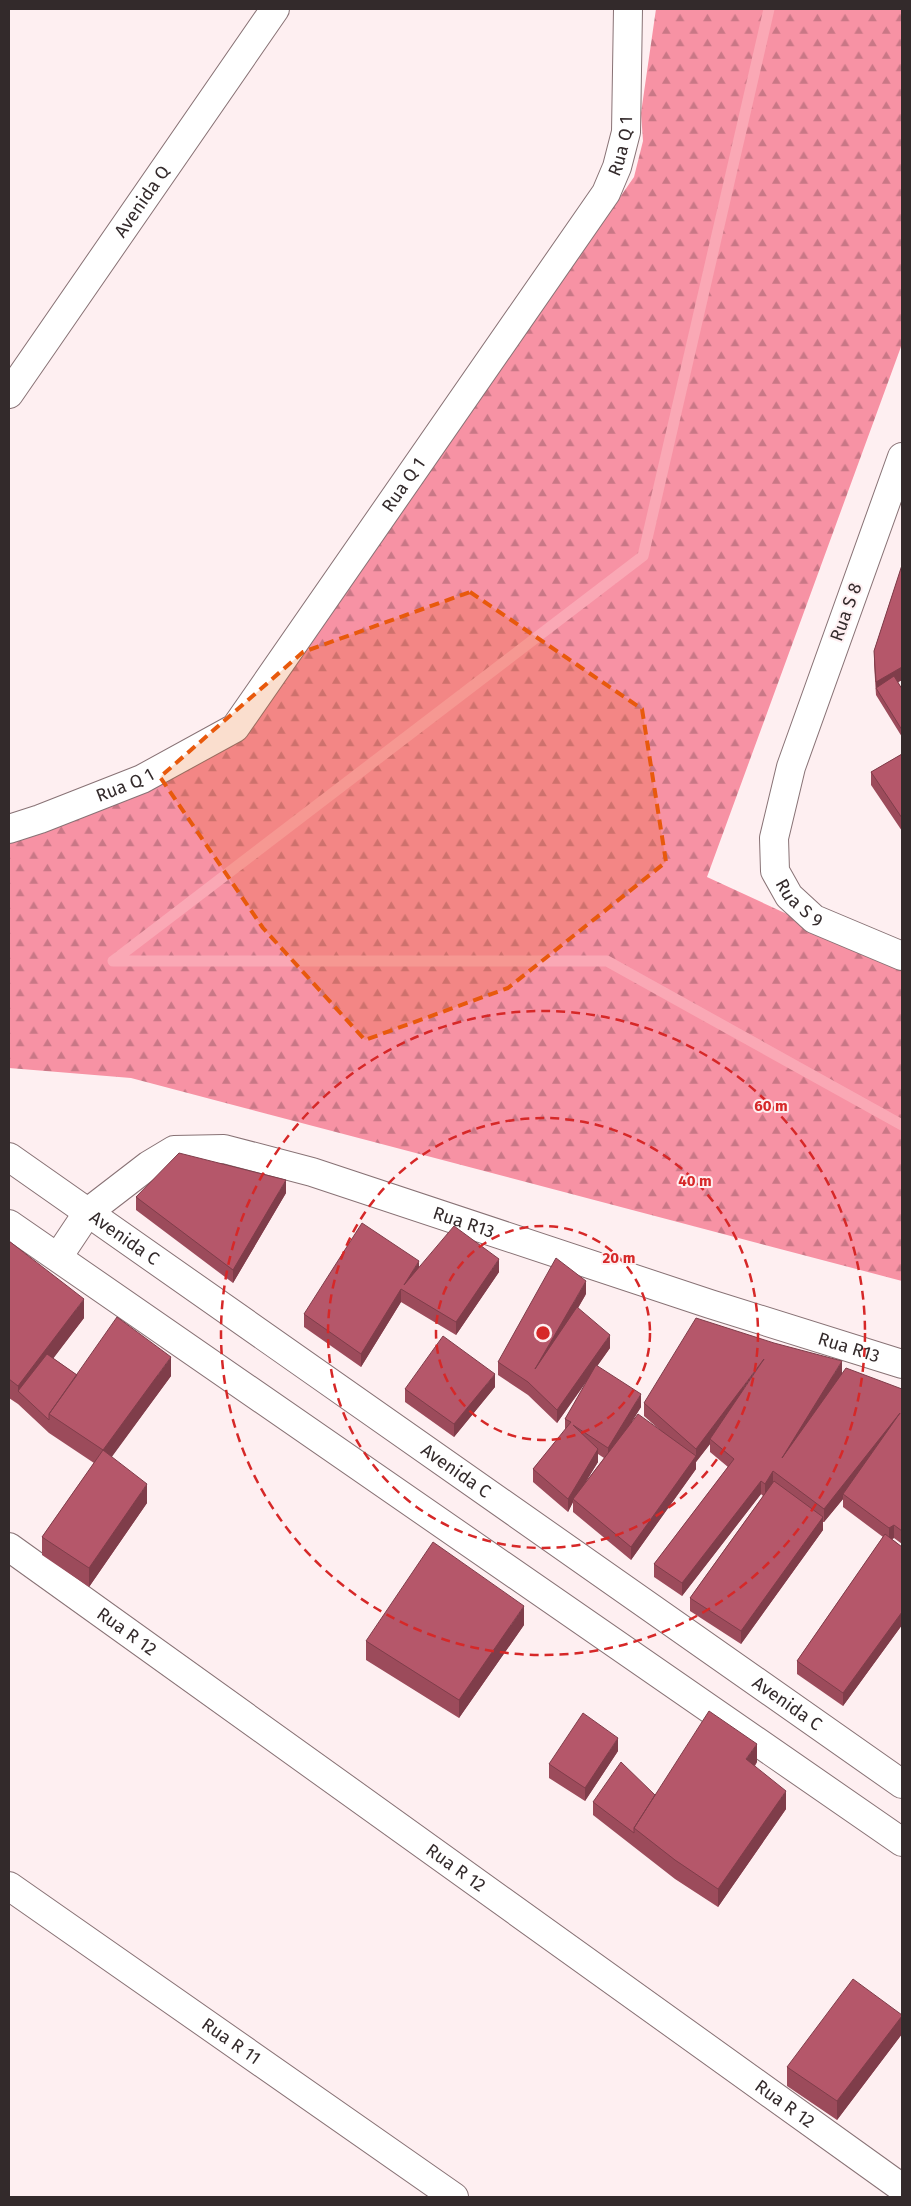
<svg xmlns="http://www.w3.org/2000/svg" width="911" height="2206" viewBox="0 0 911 2206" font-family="'Fira Sans',sans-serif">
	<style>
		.forest { fill: url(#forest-firs) }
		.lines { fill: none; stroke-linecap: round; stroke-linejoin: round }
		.stream { stroke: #faa8b5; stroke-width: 11 }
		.minor-casing { stroke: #887275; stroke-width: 30 }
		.tertiary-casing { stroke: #887275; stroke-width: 30 }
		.minor { stroke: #fff; stroke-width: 28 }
		.tertiary { stroke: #fff; stroke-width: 28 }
		.wall { fill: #9c4b5b; fill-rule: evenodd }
		.shaded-wall { fill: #7f3d4a }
		.building { fill: #b5576a; stroke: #7f3d4a }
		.marked { fill: #e8590c; fill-opacity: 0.2; stroke: #e8590c; stroke-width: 4; stroke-dasharray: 10 6; stroke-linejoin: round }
		.ring { fill: none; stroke: #d62828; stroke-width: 2.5; stroke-dasharray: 9 6 }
		.labels { text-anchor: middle; stroke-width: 4; stroke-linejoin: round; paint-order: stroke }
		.street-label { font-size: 18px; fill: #332a2b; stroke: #feeff1 }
		.centre { fill: #d62828; stroke: #feeff1; stroke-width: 2.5 }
		.ring-label { font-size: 15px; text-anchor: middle; font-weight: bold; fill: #d62828; stroke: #feeff1; stroke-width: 4; stroke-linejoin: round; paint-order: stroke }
	</style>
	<defs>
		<pattern id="forest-firs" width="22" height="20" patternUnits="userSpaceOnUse" patternTransform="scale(1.25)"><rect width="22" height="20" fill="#f792a4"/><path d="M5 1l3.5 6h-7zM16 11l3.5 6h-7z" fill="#c97786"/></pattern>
	</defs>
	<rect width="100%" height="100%" fill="#feeff1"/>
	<path class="forest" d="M656,9H902V344L707,877L902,967V1281L131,1078L9,1068V842L147,791L243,740L634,177L643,141L641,113Z"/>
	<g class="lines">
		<path class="stream" d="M113,961L643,556L769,9
			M113,961H607L902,1125"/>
		<defs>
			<g id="minor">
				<path id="s1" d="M902,457L791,767L774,838L775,871L789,896L814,919L902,956"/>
				<path id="s2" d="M9,829L40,819L142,779L235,728L606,193L617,167L626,132L628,9"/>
				<path id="s3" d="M9,1157L902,1784"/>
				<path d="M9,1224L902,1842"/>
				<path id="s4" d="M58,1257L88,1212L149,1165L174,1150L224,1149L312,1172L710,1304L902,1364"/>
				<path id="s5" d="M9,1547L902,2188"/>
				<path id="s6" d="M9,1886L454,2197"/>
			</g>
			<g id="tertiary">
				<path id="s7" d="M9,394L275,9"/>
			</g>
		</defs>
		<use href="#minor" class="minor-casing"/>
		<use href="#tertiary" class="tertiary-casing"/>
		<use href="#minor" class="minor"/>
		<use href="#tertiary" class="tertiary"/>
	</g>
	<path class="wall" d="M902,565V680L898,682L902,689V737L876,695L874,664V651Z
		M902,754V831L871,785V772Z
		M286,1193L233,1283L136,1210V1197Z
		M9,1241L84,1318L53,1358L77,1375L171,1376L111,1457L147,1503L89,1587L42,1555V1537L94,1463L49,1433L18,1404L9,1398Z
		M419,1268L499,1272L456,1335L401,1302L361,1367L304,1327V1314Z
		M586,1294L578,1308L610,1348L597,1366L641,1407L630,1424L661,1431L644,1416V1403L842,1374L902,1389V1544L894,1538L892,1539L902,1547V1625L843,1706L797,1674V1661L883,1537L843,1507V1499L824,1522H823V1530L741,1644L690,1611V1598L763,1496L761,1494L682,1596L654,1577V1564L728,1467L710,1452V1444L696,1462V1469L631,1560L573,1512V1502L568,1512L533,1482V1469L565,1430V1419L589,1378L557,1423L528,1395L498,1375V1362ZM598,1454L604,1458L582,1487L598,1462Z
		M495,1387L454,1437L405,1402V1389Z
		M524,1625L459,1718L366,1660V1641Z
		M618,1751L585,1801L549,1778V1764Z
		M757,1762L755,1766L786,1809L718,1907L675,1879L593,1815V1802L655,1795Z
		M902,2015V2034L837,2120L787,2086V2067Z"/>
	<path class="shaded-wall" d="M902,667V680L879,693L876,688V682Z
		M286,1180V1193L233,1283V1270Z
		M499,1259V1272L456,1335V1322Z
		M419,1261V1274L404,1285Z
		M586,1281V1294L535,1382V1369Z
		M401,1289V1302L361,1367V1354Z
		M84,1299V1318L24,1397L18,1391V1386Z
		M610,1335V1348L557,1423V1410Z
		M171,1357V1376L103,1469V1450Z
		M764,1359L710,1439V1444L696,1462V1449Z
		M842,1361V1374L782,1458Z
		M495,1374V1387L454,1437V1424Z
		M641,1394V1407L608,1461V1448Z
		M900,1413L843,1494V1499L824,1522V1509Z
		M598,1449V1462L575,1500L573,1499V1502L568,1512V1499Z
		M696,1456V1469L631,1560V1547Z
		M773,1471V1484L765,1497V1484Z
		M761,1481V1494L682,1596V1583Z
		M147,1484V1503L89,1587V1568Z
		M823,1517V1530L741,1644V1631Z
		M894,1525V1538L889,1541V1528Z
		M524,1606V1625L459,1718V1700Z
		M902,1612V1625L843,1706V1693Z
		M618,1738V1751L585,1801V1788Z
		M757,1744V1762L746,1777V1759Z
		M786,1791V1809L718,1907V1889Z
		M902,2016V2034L837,2120V2101Z"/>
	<path class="building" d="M902,565V667L876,682L874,651Z
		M894,676L902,689V730L876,688Z
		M902,754V818L871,772Z
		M179,1153L286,1180L233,1270L136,1197Z
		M362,1223L419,1261L404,1285L454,1226L499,1259L456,1322L401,1289L361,1354L304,1314Z
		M9,1241L84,1299L18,1386L9,1379Z
		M556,1258L586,1281L535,1369L577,1307L610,1335L557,1410L528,1382L498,1362Z
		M117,1317L171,1357L103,1450L49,1414Z
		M696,1318L774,1343L842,1361L782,1458L846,1368L902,1389V1531L894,1525L889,1528L843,1494L900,1413L824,1509L773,1471L765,1484L761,1481L682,1583L654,1564L734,1459L710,1439L764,1359L696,1449L644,1403Z
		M443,1336L495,1374L454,1424L405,1389Z
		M47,1354L77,1375L49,1414V1420L18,1391Z
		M596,1365L641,1394L608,1448L573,1425L598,1449L568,1499L533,1469L571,1422L565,1419Z
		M638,1414L696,1456L631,1547L573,1499Z
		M103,1450L147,1484L89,1568L42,1537Z
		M774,1481L823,1517L741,1631L690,1598Z
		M885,1534L902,1547V1612L843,1693L797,1661Z
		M433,1542L524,1606L459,1700L366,1641Z
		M709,1711L757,1744L746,1759L786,1791L718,1889L675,1860L634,1828Z
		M583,1713L618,1738L585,1788L549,1764Z
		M621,1762L655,1795L634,1828V1833L593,1802Z
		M853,1979L902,2015V2016L837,2101L787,2067Z"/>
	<path class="marked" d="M470,592L642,709L666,862L508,988L365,1040L263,928L160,777L303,652Z"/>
	<g class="ring">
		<circle cx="543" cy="1333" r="107"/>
		<circle cx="543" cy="1333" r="215"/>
		<circle cx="543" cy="1333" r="322"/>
	</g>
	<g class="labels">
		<g class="street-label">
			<text dy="6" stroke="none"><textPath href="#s2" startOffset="949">Rua Q 1</textPath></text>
			<text dy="6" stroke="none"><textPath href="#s7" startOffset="234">Avenida Q</textPath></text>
			<text dy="6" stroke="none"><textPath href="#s2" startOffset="544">Rua Q 1</textPath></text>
			<text transform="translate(846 612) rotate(-70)" y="6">Rua S 8</text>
			<text dy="6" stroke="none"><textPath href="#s2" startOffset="124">Rua Q 1</textPath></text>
			<text dy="6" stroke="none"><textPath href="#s1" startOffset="476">Rua S 9</textPath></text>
			<text dy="6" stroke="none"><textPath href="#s4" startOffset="461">Rua R13</textPath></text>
			<text dy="6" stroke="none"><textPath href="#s3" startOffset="141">Avenida C</textPath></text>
			<text dy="6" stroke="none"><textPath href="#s4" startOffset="866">Rua R13</textPath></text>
			<text dy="6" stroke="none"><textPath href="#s3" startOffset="546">Avenida C</textPath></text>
			<text dy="6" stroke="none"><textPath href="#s5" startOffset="145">Rua R 12</textPath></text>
			<text dy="6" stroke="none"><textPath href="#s3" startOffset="951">Avenida C</textPath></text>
			<text dy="6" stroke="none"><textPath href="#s5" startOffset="550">Rua R 12</textPath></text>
			<text dy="6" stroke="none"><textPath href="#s6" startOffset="271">Rua R 11</textPath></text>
			<text dy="6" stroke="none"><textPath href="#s5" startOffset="955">Rua R 12</textPath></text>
		</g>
	</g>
	<circle cx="543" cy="1333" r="8" class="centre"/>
	<g class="ring-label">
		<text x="771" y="1111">60 m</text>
		<text x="695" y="1186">40 m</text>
		<text x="619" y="1263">20 m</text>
	</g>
	<rect width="911" height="2206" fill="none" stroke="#332a2b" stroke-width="20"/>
</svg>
